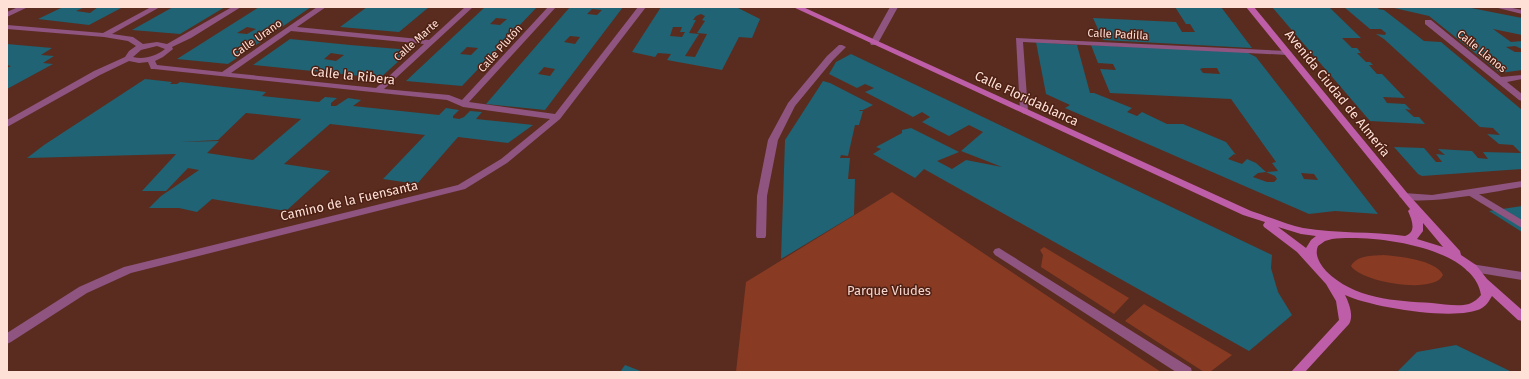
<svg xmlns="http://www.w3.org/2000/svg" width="1529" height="379" viewBox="0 0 1529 379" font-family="'Fira Sans',sans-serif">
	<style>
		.green { fill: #893a23 }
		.building { fill: #1f6374; fill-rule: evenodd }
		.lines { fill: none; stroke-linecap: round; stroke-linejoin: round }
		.service { fill: #905481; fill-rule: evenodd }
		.pedestrian { fill: #905481; fill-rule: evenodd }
		.minor { fill: #905481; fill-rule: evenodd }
		.secondary { fill: #bf5ea8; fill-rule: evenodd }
		.labels { text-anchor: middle; stroke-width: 3; stroke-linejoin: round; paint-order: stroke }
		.far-street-label { font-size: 11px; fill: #fee0d7; stroke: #4e2114 }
		.street-label { font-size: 13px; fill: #fee0d7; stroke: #4e2114 }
		.park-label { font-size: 13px; fill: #f6d5cc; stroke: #4e2114 }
	</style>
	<rect width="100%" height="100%" fill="#592c1f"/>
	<path class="green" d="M892,192L1161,372H736L746,282Z
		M1044,247L1129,298L1114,314L1041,267L1043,255L1040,250Z
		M1383,255C1397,256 1437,260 1443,275C1434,295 1361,282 1351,266C1357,255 1372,256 1383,255Z
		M1144,304L1232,355L1210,372H1204L1125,321Z"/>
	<path class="building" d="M63,7H85L76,11L90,13L98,7H123L89,25L38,19Z
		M173,7L201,8L225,7L180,34L132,30Z
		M259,7H311L228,64L177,59ZM247,27L256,29L247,34L237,33Z
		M367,7H429L399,32L340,27Z
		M485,7H537L462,86L406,81ZM496,18L507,19L500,25L490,24ZM467,47L478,48L471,55L460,54Z
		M570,7H623L545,110L486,104ZM592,9L602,10L597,15L587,14ZM570,36L580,37L575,44L564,42ZM544,67L555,69L550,76L538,74Z
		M661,7H736L760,19L752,38L739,37L722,70L667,60L671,54L658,53L655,57L632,52ZM701,14L705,16L702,20L705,21L697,33L707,34L695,57L685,56L699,34L689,33L696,20H693L696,16ZM673,27H682L680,32H685L682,37L670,36Z
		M1175,7H1221L1252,48L1103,40L1093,18L1176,22L1182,32H1195L1190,24H1186Z
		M1272,7H1329L1361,38H1342L1352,48H1357L1361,53H1357L1366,62H1370L1373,65H1369L1377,74H1382L1405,98L1383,97L1387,103L1405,104L1411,110L1405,109L1414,117H1419L1425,124L1370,121Z
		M1344,7H1379L1378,9L1384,10L1424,41L1441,42L1522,110V169L1422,176L1418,174L1394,147L1424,148L1436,162H1442L1436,154L1445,155L1438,149L1472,151L1478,158L1488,159L1483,152L1521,153L1513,145L1499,144L1487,134L1500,135L1493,128L1480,127L1384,39L1376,34L1385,35L1386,33L1381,29H1370Z
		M1390,7H1466L1522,18V35L1493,29L1511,42L1522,41V49L1515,46L1506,47L1515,52H1522V70L1500,73L1429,16Z
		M290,39L350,45L411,50L380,78L253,65ZM331,53L337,54L344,55L336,61L324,59Z
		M1036,42L1077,45L1090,93H1094L1132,108L1127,112L1137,116L1142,112L1167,124H1183L1226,142L1236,155L1234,154L1228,159L1242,164L1247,159L1256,163L1266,172L1258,173L1253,177L1267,182H1274L1277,179L1275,176L1266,172L1278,171L1272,163L1276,162L1231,99L1110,93L1100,69L1116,70L1113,64L1098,63L1091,45L1246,52L1256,57L1378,214L1335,211L1309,214L1065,108L1070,105L1046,94ZM1203,68H1217L1220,74L1203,73L1200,69ZM1301,173L1314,174L1318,180L1304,179Z
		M7,44L52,48L41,55L54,56L43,63L53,64L7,89V68L11,66L7,65Z
		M851,54L1272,255L1271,268L1275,282L1278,292L1292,315L1249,351L924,169L915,178L873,154L881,149L876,147L902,133V130L911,128L959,152L937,161L952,169L966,160L1002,167L961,151L983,132L969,125L949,136L922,122L930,117L922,112L913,117L865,92L874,88L865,84L857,88L829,74L836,62Z
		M145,79L172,82L170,84H177L180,82L266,92L262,96L319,102L325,97L337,98L331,103V106H336L348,98L361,100L353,106L439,115L446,108L459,110L453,116V118L459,119L464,117L470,111L482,112L476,119L533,125L508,143L458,137L417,184L383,179L425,135L330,124L284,164L330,171L286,211L212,199L197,212L179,208H149L161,196L199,170L188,168L166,191H142L176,154L27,158L44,145ZM246,113L301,119L253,160L207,153L219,141L180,142L218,140Z
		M823,81L830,83L873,105L863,110H860L859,111H863L859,125H855L848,156L841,155L840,158H850L848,179H855L854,215L781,259L785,140Z
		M1522,206V232L1489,211Z
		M1456,345L1512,372H1397L1417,352Z
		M625,365L643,372H620Z"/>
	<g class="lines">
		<path class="service" d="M1472,190L1522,220V228L1468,195L1467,193L1468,191Z"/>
		<path class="pedestrian" d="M839,45H842L846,47L833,60L795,106L778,140L767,196L766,236L765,238H757L756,236L757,196L768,140L788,103L827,56Z"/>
		<path class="minor" d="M18,7H28L7,17V12Z
			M151,7H160L112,34L133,37L143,44L157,42L167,44L232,7H241L191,38L172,47L173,49L163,57L155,61L157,65L222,72L317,7H326L297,27L429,40L465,7H473L384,89L449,95L462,100L548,7H556L469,102L555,114L638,7H646L560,119L507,163L465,189L131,273L87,293L11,342L7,344V333L79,287L124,267L458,185L501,159L550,119L463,107L447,100L154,69H151L148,62L139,63L129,61L100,75L7,127V120L94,71L125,57L129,51L136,46L128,41L104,37L7,29V25L103,33ZM291,31L424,44L376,88L231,73ZM157,46L165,49C156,56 144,60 133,57L141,50Z
			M890,7H898L877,45H871L870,43Z
			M1494,7H1508L1522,10V14Z
			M1425,20H1431L1501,77L1522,75V79L1507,82L1522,94V101L1519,100L1425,24Z
			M1016,38L1288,51L1292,53L1288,55L1023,42L1028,111L1024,114L1020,111Z
			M1522,181V187C1503,190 1410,209 1399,196L1404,193L1432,195Z
			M999,248L1191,368L1192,372H1176L995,255L993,252L995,249Z
			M1471,264L1522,272V280L1467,271L1465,268L1467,265Z"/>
		<path class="secondary" d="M793,7H803L1251,211C1268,216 1286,225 1303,228C1337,234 1371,231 1405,236C1417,232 1412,220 1408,211L1410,209L1246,7H1254L1408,194L1460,251L1461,255L1476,265L1487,279L1522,310V321L1518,320L1492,296C1489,301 1487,305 1482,308C1458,322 1370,307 1345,295C1349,303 1354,316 1349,324L1305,372H1291L1339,320L1336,301L1326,284L1297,252L1264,227L1263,225L1265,222L1243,215ZM1423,223L1443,247L1417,239L1423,231ZM1278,227L1301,234L1316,236L1311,240L1306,248ZM1332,239C1371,234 1474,246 1481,295C1478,299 1474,302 1469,304C1458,307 1444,304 1432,303C1395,301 1354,299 1326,271C1320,264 1314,255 1318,246L1325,241Z"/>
	</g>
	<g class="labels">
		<g class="far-street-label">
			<text transform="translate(1118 34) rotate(3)" y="4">Calle Padilla</text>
			<text transform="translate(257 38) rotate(-35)" y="4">Calle Urano</text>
			<text transform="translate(416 40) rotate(-42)" y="4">Calle Marte</text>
			<text transform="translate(500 48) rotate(-48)" y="4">Calle Plutón</text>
			<text transform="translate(1482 51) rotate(39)" y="4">Calle Llanos</text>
		</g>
		<g class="street-label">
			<text transform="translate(353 75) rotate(6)" y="5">Calle la Ribera</text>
			<text transform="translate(1338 93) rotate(51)" y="5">Avenida Ciudad de Almería</text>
			<text transform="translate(1027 98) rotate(25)" y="5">Calle Floridablanca</text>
			<text transform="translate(349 200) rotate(-13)" y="5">Camino de la Fuensanta</text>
		</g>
		<g class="park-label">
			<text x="889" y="295">Parque Viudes</text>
		</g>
	</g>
	<rect width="1529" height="379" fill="none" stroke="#fee0d7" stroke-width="16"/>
</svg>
